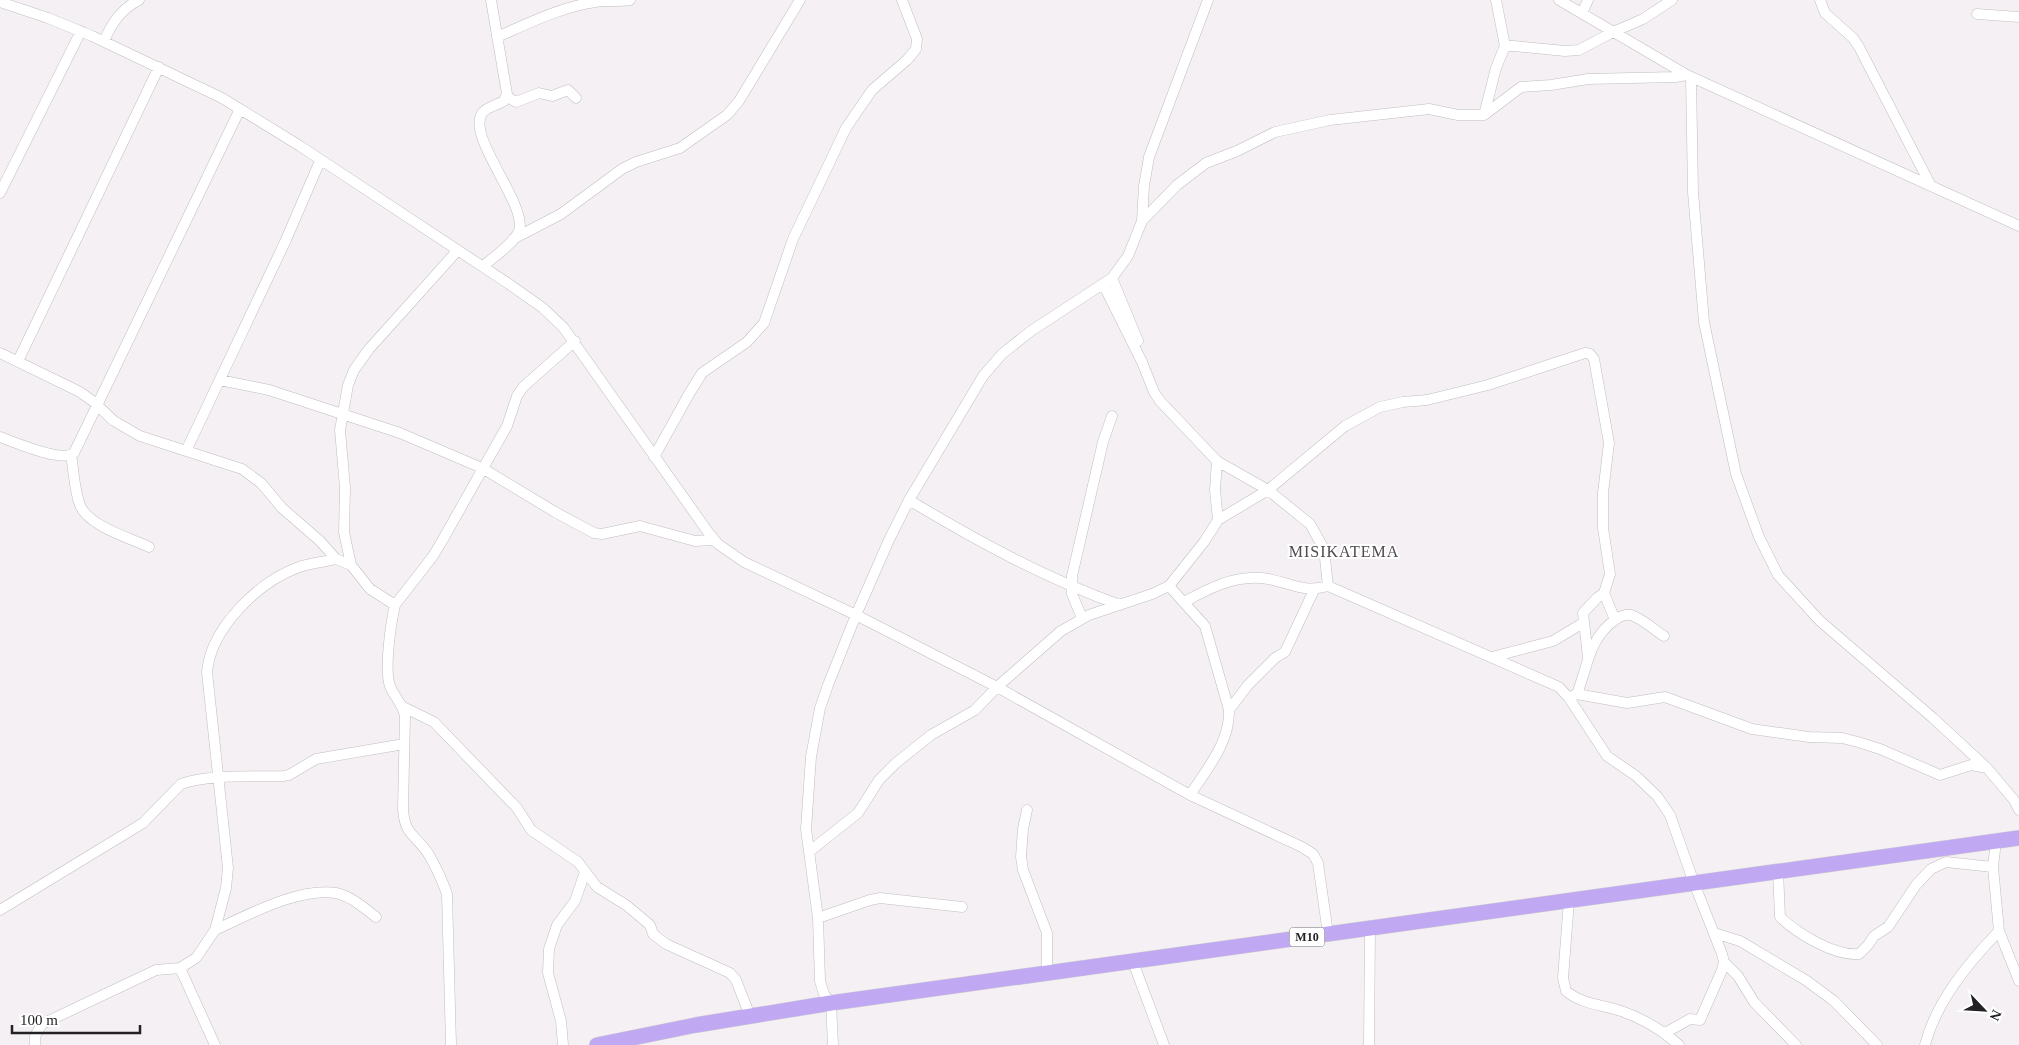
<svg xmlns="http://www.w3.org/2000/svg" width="2019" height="1045" viewBox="0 0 2019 1045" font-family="Georgia,serif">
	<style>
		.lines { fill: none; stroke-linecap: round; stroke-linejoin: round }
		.minor-casing { stroke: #c1bdc1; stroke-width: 11 }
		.highway-casing { stroke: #cfcecf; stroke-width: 16 }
		.minor { stroke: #fff; stroke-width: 10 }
		.highway { stroke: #c1a8f3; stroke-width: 15 }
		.labels { text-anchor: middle; stroke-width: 4; stroke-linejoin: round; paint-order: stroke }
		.shield { fill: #fff; stroke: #656465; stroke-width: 1 }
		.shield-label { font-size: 12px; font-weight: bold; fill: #232123 }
		.quarter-label { font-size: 16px; letter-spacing: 1px; fill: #4e4a4e; stroke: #fff }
	</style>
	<rect width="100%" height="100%" fill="#f4f0f4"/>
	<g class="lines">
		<defs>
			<path id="minor" d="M1559,0L1687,75L2019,226
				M1820,0L1825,13L1853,38L1859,47L1930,184
				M0,2L48,18L92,36L222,98L300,146L509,284L543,308L563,327L708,532L718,544L744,562L856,615L997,687L1190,795L1302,847L1313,854L1318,863L1328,934
				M1582,13L1588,0
				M1977,14L2019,17
				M497,37C529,23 561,7 595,2C607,0 618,2 630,0
				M104,41C112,23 121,9 139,0
				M1505,46H1514L1565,51L1579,50L1613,32L1643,19L1672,0
				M1691,77L1693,192L1704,322L1736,474L1759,537L1778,575L1820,621L1933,718L1987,768L2014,800L2019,810
				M506,96L516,102L539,93L552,96L568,90L576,98
				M1484,115L1496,68L1505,46L1496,0
				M0,193L81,31
				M1142,221L1177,185L1206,163L1237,151L1275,132L1330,120L1429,109L1458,115H1484L1521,87L1551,85L1588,79L1675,77L1687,75
				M513,239L561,214L622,169L636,162L680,148L727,115L739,101L800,0
				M483,266C493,258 515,242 519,231C528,204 464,135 483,112C488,107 497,105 504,101L507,94L491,0
				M1112,278L1138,341
				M1103,284L1142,362L1154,392L1160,401L1217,461L1268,490L1310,524L1324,549L1328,586
				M0,353L80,392L94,402L114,421L140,436L242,469L261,483L282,508L320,541L336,559L351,565L370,589L395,605C391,622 384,670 390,686C394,697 403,704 405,716L403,809C405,837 416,834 429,855C436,867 442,880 447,894L451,1045
				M18,361L159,67
				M220,380L269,390L400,433L482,468L555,512L594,533L602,534L640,526L695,541L714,540
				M0,437C15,442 61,463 74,453L240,109
				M186,451L285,242L320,161
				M71,455C74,471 74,490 80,505C88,526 130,538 149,547
				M654,457L689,394L702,373L747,342L764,323L793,239L846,128L872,90L907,60L916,49L917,39L902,0
				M1217,461L1215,490L1218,520
				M909,500C977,541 1045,578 1120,605
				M351,565L344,532L345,488L340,430L348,385L354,370L369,349L458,250
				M1169,586L1205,626L1229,710C1230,742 1207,769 1190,795
				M1184,602C1208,589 1232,576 1261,578C1287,580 1300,594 1328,586L1559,687L1569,698L1607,756L1636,776L1657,796L1670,815L1694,883L1722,954L1724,962L1722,970L1700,1020L1690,1019L1665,1033
				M395,605L433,556L442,541L507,426L517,396L523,387L575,341
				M1082,618L1072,594V576L1103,442L1112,416
				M1492,657L1553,641L1583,623
				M1588,657L1583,613L1597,598L1604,593
				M1577,694C1588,665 1589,638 1616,619C1621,616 1625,614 1631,615C1643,619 1654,630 1664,636
				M1569,698L1577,694L1627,703L1665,697L1752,729L1809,737L1842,738L1858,742L1880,749L1940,775L1971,765L1987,768
				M403,707L434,722L517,808L531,830L578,862L597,887L626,905L650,925L653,934L666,944L730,973L736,980L750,1016
				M1229,710L1248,685L1275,658L1285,652L1314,590
				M1027,810L1023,829L1021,857L1023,870L1047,933V974
				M1996,841L1993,867L1999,931L2019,981
				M810,851L858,813L879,780L896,763L931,735L975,710L997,687L1061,631L1089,615L1152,594L1169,586L1204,542L1218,520L1268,490L1345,426L1380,407L1403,402L1427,400L1488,385L1585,353L1590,354L1594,359L1609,443L1603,493V528L1610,574L1604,593L1615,620
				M1778,871L1780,917C1798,934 1834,956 1859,954L1868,945L1874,936L1888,927L1916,885L1931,869L1946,862L1993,867
				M1569,901L1563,978L1566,991C1581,1004 1603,1005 1621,1011C1642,1018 1663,1031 1679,1045
				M0,910L143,823L181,784C210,774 252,777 283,776L289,775L316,759L404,744
				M818,918L870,900L880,898L962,907
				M215,930C248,915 299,887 336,893C351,896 364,908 376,917
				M1714,933L1740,941L1807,981L1834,1001L1877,1045
				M1133,962L1164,1045
				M1724,962L1738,976L1754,1002L1796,1045
				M180,968L215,1045
				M35,1045V1036L42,1024L156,970L180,968L196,958L215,930L226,888L228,868L207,672C211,628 258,582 299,567C310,563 324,562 336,559
				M563,1045L561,1021L548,973L549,949L557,925L575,901L585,872
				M833,1045L831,1003L824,994L820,981L818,918L806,829L811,757L820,708L828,685L856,615L889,540L909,500L983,376L1002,354L1031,331L1112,278L1128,256L1142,221L1144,186L1149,157L1208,0
				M1369,1045L1370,928
				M1925,1045C1936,1002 1968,963 1999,931"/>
			<path id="highway" d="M597,1045L696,1025L831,1003L2019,838"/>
		</defs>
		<use href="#minor" class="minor-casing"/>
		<use href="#highway" class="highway-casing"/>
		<use href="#minor" class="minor"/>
		<use href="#highway" class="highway"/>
	</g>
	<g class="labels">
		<rect class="shield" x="1289.5" y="927.5" width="35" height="19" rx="4"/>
		<g class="shield-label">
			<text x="1307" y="941">M10</text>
		</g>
		<g class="quarter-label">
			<text x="1344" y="557">MISIKATEMA</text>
		</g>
	</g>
	<g transform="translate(1984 1010) rotate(115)" stroke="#ffffff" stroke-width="4" paint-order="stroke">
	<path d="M0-4L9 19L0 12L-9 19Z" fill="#232123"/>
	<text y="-8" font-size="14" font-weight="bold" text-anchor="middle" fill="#232123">N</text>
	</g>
	<path d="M12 1025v8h128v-8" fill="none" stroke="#232123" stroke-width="2.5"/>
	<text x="20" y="1025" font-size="15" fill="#232123" stroke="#ffffff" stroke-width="4" paint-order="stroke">100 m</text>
</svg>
